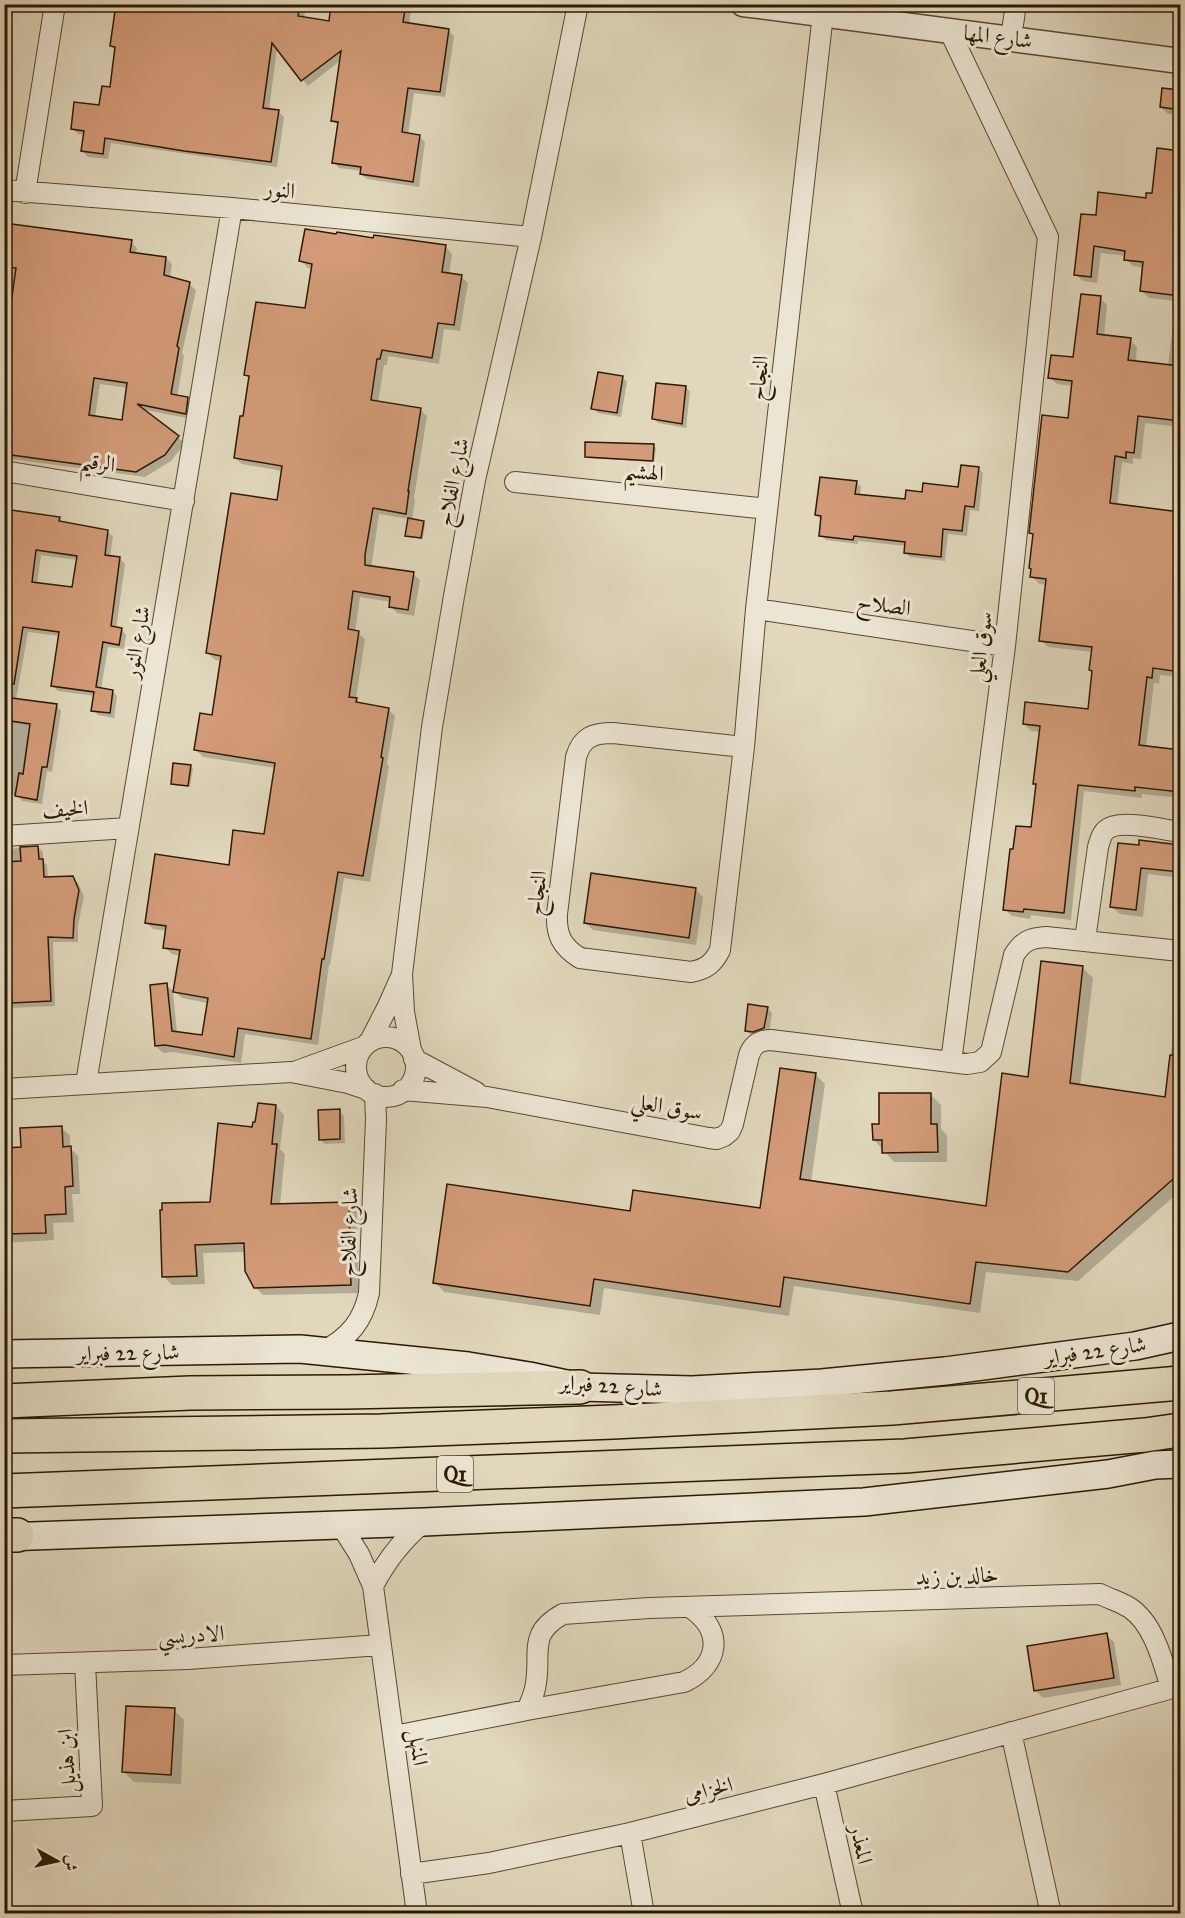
<svg xmlns="http://www.w3.org/2000/svg" width="1185" height="1918" viewBox="0 0 1185 1918" font-family="'IM FELL Great Primer',Amiri,serif">
	<style>
		.shadow { fill: #0003; fill-rule: evenodd }
		.building { fill: #d39b79; stroke: #2d1901; stroke-width: 1.5; fill-rule: evenodd }
		.lines { fill: none; stroke-linecap: round; stroke-linejoin: round }
		.minor-casing { stroke: #5a4830; stroke-width: 22 }
		.tertiary-casing { stroke: #5a4830; stroke-width: 27 }
		.secondary-casing { stroke: #2d1901; stroke-width: 30 }
		.motorway-casing { stroke: #2d1901; stroke-width: 36 }
		.minor { stroke: #ebe5d3; stroke-width: 20 }
		.tertiary { stroke: #ebe5d3; stroke-width: 24 }
		.secondary { stroke: #ebe5d3; stroke-width: 27 }
		.motorway { stroke: #e0d7bc; stroke-width: 33 }
		.labels { text-anchor: middle; stroke-width: 6; stroke-linejoin: round; paint-order: stroke }
		.shield { fill: #ebe5d3; stroke: #665640; stroke-width: 1.5 }
		.shield-label { font-size: 21px; font-weight: bold; fill: #2d1901 }
		.street-label { font-size: 22px; fill: #2d1901; stroke: #ebe5d3 }
	</style>
	<rect width="100%" height="100%" fill="#e0d7bc"/>
	<filter id="stains"><feTurbulence type="fractalNoise" baseFrequency=".00333" numOctaves="4"/><feColorMatrix values="0 0 0 0 .2 0 0 0 0 .09 0 0 0 0 .02 0 0 0 .5 -.17"/></filter>
	<radialGradient id="worn" r=".72"><stop offset=".6" stop-color="#630" stop-opacity="0"/><stop offset="1" stop-color="#630" stop-opacity=".3"/></radialGradient>
	<path class="shadow" d="M4,4H11L4,50Z
		M117,4H306L304,19L330,22L382,4H410L412,6L409,25L448,30L454,36L445,97L414,93L408,135L419,136L425,142L419,187L367,179L361,174L362,171L339,168L334,162L339,126L332,120L341,60L308,86L277,48L269,110L278,111L284,117L277,167L111,143L108,159L88,157L82,151L84,135L78,134L72,128L100,107L111,89L116,51L111,46Z
		M4,54L11,60L4,101Z
		M1163,89L1180,91V115L1168,114L1161,107Z
		M1158,150L1180,153V427L1145,423L1141,459L1133,458V464L1122,462L1117,506L1167,528L1180,530V677L1160,675L1159,684L1154,683L1146,747L1180,751V798L1142,794V798L1084,791L1071,920L1031,915L1030,919L1012,916L1005,909L1015,851L1032,829L1041,732L1031,731L1024,724L1089,711L1094,673L1090,670L1093,652L1048,647L1041,640L1047,585L1039,584L1032,576L1034,536L1031,533L1069,420L1073,386L1057,384L1049,377L1074,359L1100,298L1107,305L1104,337L1130,340L1137,347L1136,362L1168,366L1176,301L1149,298L1142,291L1144,268L1133,266L1126,259V256L1101,253L1097,283L1083,281L1075,274L1097,217L1147,200L1153,195Z
		M4,223L131,242L137,248L136,254L166,258L172,264L170,278L189,284L196,290L182,353L184,356L177,397L188,399L194,405L191,419L141,409L185,443L171,461L145,477L4,458ZM100,384L128,388L124,421L95,417Z
		M375,239L446,247L452,254L449,275L461,276L468,283L460,331L444,329L439,364L388,356L387,365H384L378,403L420,409L427,416L414,498L415,500L412,520L423,522L425,524L423,539L409,537L407,535L409,519L379,514L372,562V567L413,574L420,580L414,616L397,613L390,606L391,602L360,597L355,632L358,633L365,639L356,699L361,705L388,709L395,716L387,764L389,766L370,882L344,878L330,965H329L318,1045L245,1034L241,1063L173,1052L163,1053L156,1046L166,985L173,991L177,1033L203,1037L208,1003L182,998L175,992L181,956L172,954L165,947L167,931L153,929L146,922L230,867L265,836L276,768L203,757L196,750L213,717L221,661L215,660L208,653L278,502L283,471L242,464L235,458L244,418L250,379L245,374L307,310L313,269L308,268L301,261Z
		M622,377L627,382L621,417L598,413L593,408Z
		M686,387L690,392L686,428L658,423L653,418Z
		M654,446L656,448L654,462L588,458L586,456Z
		M978,468L983,473L979,511L970,510L967,536L948,534L945,561L910,557L905,552L906,546L858,541V544L826,540L821,535L822,520L816,515L856,482L861,487L860,496L907,501L923,493L960,488Z
		M1180,469V488L1178,486Z
		M59,518L65,524L107,531L113,537L110,557L120,559L125,564L116,629H121L126,635L124,649L108,647L101,689L112,691L117,696L114,718L98,715L93,710L95,696L58,691L52,685L60,636L28,632L16,700L56,705L61,711L52,772L47,771L42,804L22,801L17,795L4,793V532H9ZM41,555L78,560L73,589L37,584Z
		M191,767L193,769L190,787L174,785L172,783Z
		M1141,842L1180,846V878L1148,874L1143,917L1120,914L1112,907L1140,847Z
		M38,847L43,852V861L47,865L48,879L72,878L78,883L84,896L78,925V942H53L55,1006L9,1008L10,1055H4V849Z
		M695,889L703,897L696,945L593,930L586,923Z
		M1083,968L1093,978L1080,1086L1166,1098L1180,974V1191L1078,1281L986,1272L980,1313L794,1286L789,1316L604,1288L600,1315L444,1292L435,1282L631,1213L761,1210L815,1074L825,1084L811,1182L987,1208L1029,1079Z
		M767,1008L772,1013L769,1033L758,1036L751,1035L746,1030Z
		M930,1094L941,1105V1129L947,1135V1162H894L874,1140L880,1126Z
		M276,1106L284,1115L280,1149L285,1154L280,1205L349,1204L357,1212L359,1293L263,1295L255,1287L246,1252L203,1253L205,1284L172,1285L164,1277L212,1203L254,1129Z
		M339,1111L344,1116L345,1143L325,1144L320,1139Z
		M62,1128L70,1136V1148L78,1156L80,1194H72L74,1222L53,1223L54,1240L4,1243V1149H22Z
		M1106,1635L1114,1642L1121,1685L1043,1698L1036,1691Z
		M174,1710L184,1720L181,1784L134,1782L124,1772Z"/>
	<path class="building" d="M116,4H300L298,16L329,21L331,4H406L403,22L449,29L440,92L408,88L402,132L420,135L413,182L360,174L361,167L332,163L338,122L331,121L341,51L301,81L272,43L263,108L279,110L271,162L184,151L105,138L103,154L81,151L84,131L71,129L74,102L99,105L102,86L110,87L115,47L110,46Z
		M1162,88L1180,90V110L1160,107Z
		M1157,148L1180,151V296L1140,291L1143,262L1124,260L1125,251L1094,246L1091,277L1074,275L1081,214L1096,215L1098,192L1146,198V193H1152Z
		M4,223L132,240L130,252L166,257L164,275L190,282L177,346L179,348L171,394L188,397L186,414L137,404L179,436L165,455L136,472L4,454V338H6L16,268L4,267ZM94,378L127,383L122,420L89,415Z
		M305,229L336,234L337,232L373,238L374,235L446,245L442,272L462,275L454,325L438,323L432,358L382,350L380,359H377L371,400L421,408L408,491H409L406,514L373,508L365,555V565L414,572L408,610L389,607L390,597L353,591L348,629L359,631L349,697L357,698L356,702L389,708L381,757L383,758L363,876L338,872L324,959H322L311,1039L238,1028L234,1057L165,1045L155,1046L150,985L167,983L172,1031L202,1035L208,998L173,992L180,950L163,948L166,926L145,923L155,854L229,865L233,830L264,834L275,763L194,750L200,713L212,715L221,656L206,653L231,493L277,500L282,466L234,458L240,416H243L249,376L244,375L256,302L305,308L312,264L299,261Z
		M1081,294L1101,296L1097,334L1131,338L1128,360L1180,366V421L1138,416L1134,453L1126,452V458L1115,456L1110,503L1180,512V672L1153,668L1152,678L1147,677L1139,745L1180,750V792L1135,787V791L1078,785L1064,913L1024,909L1023,912L1003,910L1010,849H1013L1016,826L1031,827L1036,784H1033L1040,726L1023,724L1025,702L1088,709L1092,671L1089,670L1092,647L1039,641L1046,579L1030,577L1031,569L1029,568L1033,534L1029,533L1042,415L1068,418L1072,381L1048,378L1051,355L1073,357Z
		M598,372L623,376L617,413L591,409Z
		M656,383L686,386L682,424L652,419Z
		M585,442L654,444L653,461L585,457Z
		M961,465L979,467L974,507L965,506L962,531L943,529L941,557L904,553L905,542L854,536L853,540L819,536L821,516L815,515L820,477L857,481L855,494L905,499L906,490L922,492L923,483L958,487Z
		M11,510L60,517L59,521L108,530L105,555L120,557L111,626L122,628L119,645L103,642L96,687L113,690L110,713L91,711L94,692L51,686L59,632L23,627L14,684L4,683V530L8,531ZM36,550L77,556L72,587L32,582Z
		M408,518L424,521L421,538L405,536Z
		M4,697L57,704L47,767H42L37,800L15,796L19,773L23,774L30,724L4,720Z
		M173,763L191,765L188,786L171,784Z
		M1139,840L1180,845V872L1141,868L1136,910L1110,907L1118,843L1139,845Z
		M38,846L39,859H43L44,877L73,876L79,890L74,919L73,938L48,937L51,1001L12,1003L5,862L21,861L20,847Z
		M591,873L696,888L689,938L584,923Z
		M1041,961L1083,966L1070,1083L1165,1097L1170,1055L1180,1056V1173L1068,1272L976,1262L970,1304L784,1277L780,1307L594,1279L590,1306L433,1283L447,1184L630,1211L633,1190L760,1208L780,1068L816,1073L800,1179L986,1206L1002,1073L1028,1077Z
		M748,1004L768,1007L764,1028L753,1032L745,1031Z
		M879,1093H931V1124H937L938,1152L882,1153V1140H873L872,1124H879Z
		M258,1103L276,1105L272,1144H277L271,1204L349,1202L351,1285L254,1288L245,1271L244,1243L195,1245L197,1276L162,1277L160,1210H162V1203L210,1202L218,1123L252,1127L253,1122H255Z
		M340,1109V1139L319,1140L318,1110Z
		M62,1126L63,1147L71,1146L73,1186L65,1187L66,1214L45,1215L46,1233L4,1234V1148L21,1147L20,1128Z
		M1107,1633L1114,1678L1034,1691L1027,1646Z
		M126,1706L175,1708L171,1775L122,1772Z"/>
	<g class="lines">
		<defs>
			<path id="minor" d="M949,30L1048,237L1005,646L951,1062
				M1011,38L1016,4
				M4,190L232,208L531,237
				M25,193L55,4
				M4,471L184,501
				M515,482L767,509
				M756,609L1005,646
				M744,747L613,733C593,733 582,737 576,757L557,914C556,935 562,947 580,958L691,972C706,969 713,964 720,950L744,747L756,609L823,14
				M4,836L128,828
				M1085,940L1098,847C1100,841 1101,834 1106,830C1119,818 1164,830 1180,832
				M356 1067a30 30 0 1 1 60 0a30 30 0 1 1-60 0Z
				M370,1041L387,1008L400,979
				M411,1050L404,1012L402,974L432,727L454,596L475,480L531,237L578,4
				M414,1059L476,1092
				M297,1071L363,1047
				M86,1083L232,208
				M4,1089L291,1072L348,1083L366,1089
				M403,1090L487,1097L709,1138L717,1139L724,1136L730,1131L733,1124L749,1055C753,1044 760,1040 771,1040L967,1064L980,1062L991,1052L1014,955C1023,941 1030,938 1046,937L1180,951
				M323,1351C349,1338 363,1321 369,1293L376,1119L375,1094
				M340,1524L359,1554L373,1586L417,1914
				M373,1586C386,1561 402,1540 424,1522
				M4,1665L188,1659L380,1645
				M527,1710C531,1701 535,1693 536,1683C541,1651 528,1633 563,1614L649,1608L1100,1594C1110,1599 1121,1602 1130,1608C1154,1624 1163,1662 1171,1688
				M1011,1732L1051,1914
				M394,1736L527,1710L684,1682C720,1665 724,1631 691,1608
				M824,1784L853,1914
				M4,1811L92,1806L85,1663
				M630,1833L644,1914
				M411,1874L489,1863L630,1833L824,1784L1180,1686"/>
			<path id="tertiary" d="M743,4L1180,61"/>
			<path id="secondary" d="M4,1354L300,1349L468,1366L529,1376L580,1387L692,1390L822,1383L945,1371L1135,1346L1180,1336
				M4,1537L424,1522L864,1502L1108,1474L1155,1465L1180,1464"/>
			<path id="motorway" d="M4,1401L190,1393L347,1392L580,1387
				M4,1436L381,1431L613,1422L892,1408L1180,1383
				M4,1491L905,1456L1145,1435L1180,1430
				M4,1535H17"/>
		</defs>
		<use href="#minor" class="minor-casing"/>
		<use href="#tertiary" class="tertiary-casing"/>
		<use href="#secondary" class="secondary-casing"/>
		<use href="#motorway" class="motorway-casing"/>
		<use href="#minor" class="minor"/>
		<use href="#tertiary" class="tertiary"/>
		<use href="#secondary" class="secondary"/>
		<use href="#motorway" class="motorway"/>
	</g>
	<g class="labels">
		<g class="shield">
			<rect x="1018" y="1378" width="36" height="36" rx="4.5"/>
			<rect x="437" y="1456" width="36" height="36" rx="4.5"/>
		</g>
		<g class="shield-label">
			<text x="1036" y="1403">Q1</text>
			<text x="455" y="1481">Q1</text>
		</g>
		<g class="street-label">
			<text transform="translate(998 36) rotate(7)" y="8">شارع المها</text>
			<text transform="translate(280 189) rotate(6)" y="8">النور</text>
			<text transform="translate(758 378) rotate(-84)" y="8">النجاح</text>
			<text transform="translate(98 462) rotate(9)" y="8">الرقيم</text>
			<text transform="translate(644 471) rotate(6)" y="8">الهشيم</text>
			<text transform="translate(452 482) rotate(-78)" y="8">شارع الفلاح</text>
			<text transform="translate(884 604) rotate(8)" y="8">الصلاح</text>
			<text transform="translate(136 642) rotate(-80)" y="8">شارع النور</text>
			<text transform="translate(980 647) rotate(-83)" y="8">سوق العلي</text>
			<text transform="translate(65 808) rotate(-3)" y="8">الخيف</text>
			<text transform="translate(536 893) rotate(-84)" y="8">النجاح</text>
			<text transform="translate(667 1106) rotate(10)" y="8">سوق العلي</text>
			<text transform="translate(348 1232) rotate(-88)" y="8">شارع الفلاح</text>
			<text transform="translate(1095 1350) rotate(-8)" y="8">شارع 22 فبراير</text>
			<text transform="translate(128 1352) rotate(-1)" y="8">شارع 22 فبراير</text>
			<text transform="translate(611 1385) rotate(4)" y="8">شارع 22 فبراير</text>
			<text transform="translate(957 1575) rotate(-2)" y="8">خالد بن زيد</text>
			<text transform="translate(191 1634) rotate(-3)" y="8">الادريسي</text>
			<text transform="translate(419 1747) rotate(82)" y="8">المنهل</text>
			<text transform="translate(66 1761) rotate(-93)" y="8">ابن هذيل</text>
			<text transform="translate(708 1789) rotate(-14)" y="8">الخزامى</text>
			<text transform="translate(862 1844) rotate(78)" y="8">المعذر</text>
		</g>
	</g>
	<rect width="1185" height="1918" fill="none" stroke="#e0d7bc" stroke-width="24"/>
	<rect x="6" y="6" width="1173" height="1906" fill="none" stroke="#2d1901" stroke-width="3"/>
	<rect x="12" y="12" width="1161" height="1894" fill="none" stroke="#2d1901" stroke-width="1.5"/>
	<g transform="translate(57 1861) rotate(98)" stroke="#ebe5d3" stroke-width="4.5" paint-order="stroke">
	<path d="M0-4.5L10 22L0 15L-10 22Z" fill="#2d1901"/>
	<text y="-9" font-size="16" font-weight="bold" text-anchor="middle" fill="#2d1901">ش</text>
	</g>
	<rect width="100%" height="100%" filter="url(#stains)"/>
	<rect width="100%" height="100%" fill="url(#worn)"/>
</svg>
